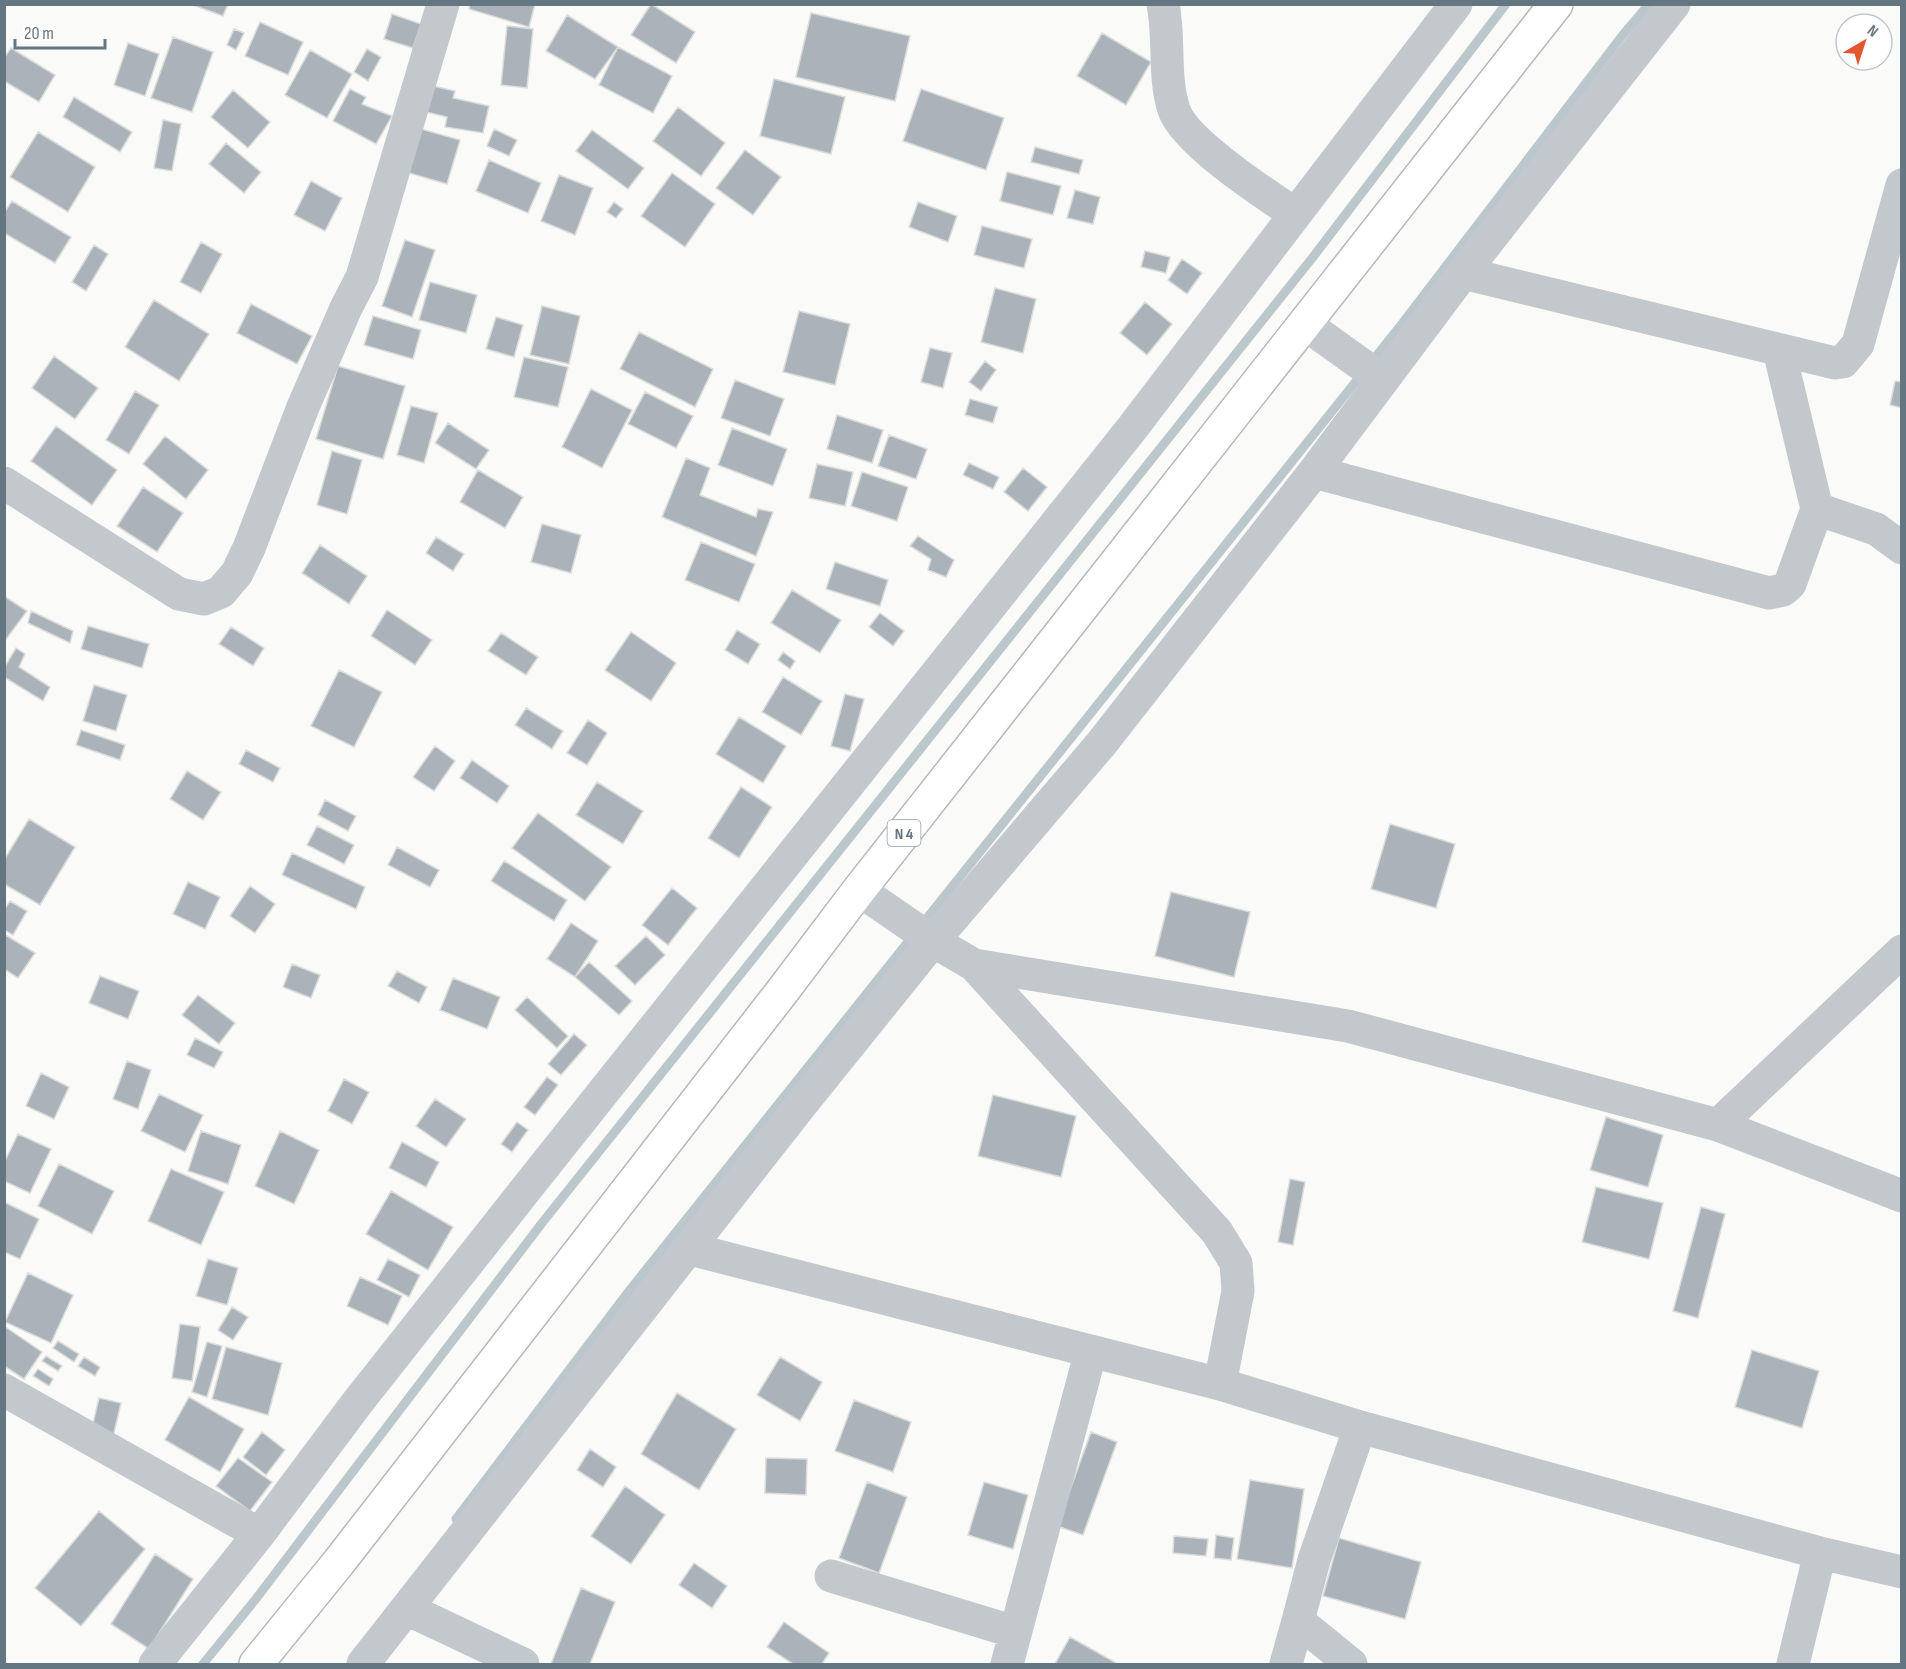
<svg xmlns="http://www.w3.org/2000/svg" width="1906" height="1669" viewBox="0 0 1906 1669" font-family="'Sofia Sans Condensed',sans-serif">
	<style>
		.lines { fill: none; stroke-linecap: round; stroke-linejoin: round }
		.stream { stroke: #bbc7cb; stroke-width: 9 }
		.building { fill: #aab3b9; stroke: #dcdcda; stroke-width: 1.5 }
		.highway-casing { stroke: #b4b9bd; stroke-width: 36 }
		.minor { stroke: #c3c8cc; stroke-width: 33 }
		.highway { stroke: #fff; stroke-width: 33 }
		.labels { text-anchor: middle; stroke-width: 6; stroke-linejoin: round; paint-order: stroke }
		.shield { fill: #fff; stroke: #939fa8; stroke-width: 1.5 }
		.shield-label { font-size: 16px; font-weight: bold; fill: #657683 }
	</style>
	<rect width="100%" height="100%" fill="#fafaf8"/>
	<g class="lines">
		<path class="stream" d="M456,1519L629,1291L1401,325L1622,36L1649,4
			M203,1664L255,1600L542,1223L1313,257L1506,4"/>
	</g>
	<path class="building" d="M190,4H228L223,16Z
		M470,4H535L529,27L469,9Z
		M651,4L695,32L676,63L631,35Z
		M811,13L910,36L895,101L796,77Z
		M392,14L421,24L413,48L384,39Z
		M567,15L618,47L595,79L546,51Z
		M260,22L303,42L288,75L245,56Z
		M507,26L533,29L527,88L501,85Z
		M234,29L244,33L236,50L227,45Z
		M1102,33L1151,62L1126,105L1077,76Z
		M173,37L213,52L192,112L151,98Z
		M128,43L159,54L145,96L114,85Z
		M618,47L672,76L653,113L599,85Z
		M11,48L55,75L39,102L4,81V58Z
		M367,49L381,57L368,81L354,72Z
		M310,50L352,74L327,118L285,95Z
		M774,79L845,97L831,154L760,136Z
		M433,86L455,91L453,98L489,106L483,133L445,127L447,117L426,112Z
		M350,89L366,97L362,104L392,116L376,144L333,121Z
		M921,89L1004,118L986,170L903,141Z
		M233,90L270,122L248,148L211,117Z
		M74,97L132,132L120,152L63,117Z
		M678,107L725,143L701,176L653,141Z
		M163,120L181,124L172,171L154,168Z
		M414,127L460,140L447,184L402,171Z
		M494,129L517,140L509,156L487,146Z
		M592,130L644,168L628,189L576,151Z
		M38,132L95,167L68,212L10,177Z
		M226,143L261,172L244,193L209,164Z
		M1035,147L1083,160L1079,174L1031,162Z
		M745,150L781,177L753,215L716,188Z
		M489,160L541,183L528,213L476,191Z
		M1007,172L1061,186L1053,215L1000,201Z
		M672,173L715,204L685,247L641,216Z
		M559,175L593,188L575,235L541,221Z
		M311,181L342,198L325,231L294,215Z
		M1075,190L1100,197L1093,224L1067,218Z
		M12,201L71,237L55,263L4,233V213Z
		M614,202L623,209L616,218L607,212Z
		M918,202L957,216L948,242L909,227Z
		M982,226L1032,239L1024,268L974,255Z
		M405,240L435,250L412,317L382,306Z
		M201,242L222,254L201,293L180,282Z
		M94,245L108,254L86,291L72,282Z
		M1145,251L1170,257L1166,273L1141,267Z
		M1182,259L1202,273L1187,294L1168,280Z
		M430,282L477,295L466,333L419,320Z
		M995,288L1036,299L1023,353L981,342Z
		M154,300L209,334L179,381L125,347Z
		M1145,302L1172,324L1147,355L1120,333Z
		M251,304L312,336L297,364L237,333Z
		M542,306L580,316L569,364L530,355Z
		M799,311L850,324L835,385L783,372Z
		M373,316L421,330L413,359L364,345Z
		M496,317L523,325L514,357L486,349Z
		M639,332L713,369L695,407L620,369Z
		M930,348L952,353L943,388L921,382Z
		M54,356L98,388L75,419L32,388Z
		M524,357L568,367L558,407L514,397Z
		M985,361L996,370L981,391L969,382Z
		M338,366L405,386L383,459L316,439Z
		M735,380L784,399L770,436L721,418Z
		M1895,381L1902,382V408L1890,405Z
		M591,389L632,410L602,468L562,447Z
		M135,391L159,405L129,454L106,440Z
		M645,392L693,416L676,448L628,424Z
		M970,399L998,407L993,423L965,415Z
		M411,406L438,413L424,463L397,455Z
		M837,415L883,430L872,463L827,449Z
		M448,423L489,450L476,469L435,443Z
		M56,426L117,470L92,505L31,461Z
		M732,428L787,449L773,486L718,465Z
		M889,435L927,449L916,479L878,466Z
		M165,436L208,470L186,499L143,464Z
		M332,451L362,460L347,514L317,505Z
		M686,458L710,468L700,495L756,517L758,509L773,512L756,556L662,517Z
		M969,463L999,477L993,489L963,475Z
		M817,464L853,472L845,506L809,498Z
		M1023,468L1047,487L1028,511L1004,492Z
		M478,470L523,497L505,528L460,502Z
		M862,472L908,487L897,521L851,506Z
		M143,487L183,513L157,552L117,526Z
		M542,524L581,535L571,573L531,562Z
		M918,536L954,560L946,577L928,570L931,559L910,546Z
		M436,537L464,554L453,571L426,553Z
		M701,542L755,564L739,602L685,580Z
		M320,545L367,576L349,604L302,573Z
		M835,562L888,580L880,606L826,589Z
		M792,590L841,620L820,653L771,623Z
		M4,596L27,611L4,642Z
		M387,610L432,640L415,665L371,636Z
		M31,611L73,631L70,643L28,623Z
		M880,613L904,631L893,646L869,627Z
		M88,626L149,644L142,668L81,649Z
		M231,627L264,648L253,666L219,644Z
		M737,630L760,644L748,664L725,650Z
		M631,632L676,663L651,701L605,670Z
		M501,633L538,657L526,675L488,651Z
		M16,648L25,654L19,667L50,687L43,701L4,677V668Z
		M783,652L795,661L790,669L778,660Z
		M339,670L382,692L354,747L311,726Z
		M783,677L822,701L801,735L762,712Z
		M94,685L127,695L116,731L83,721Z
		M845,694L864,699L850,751L831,746Z
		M526,708L563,731L552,749L515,725Z
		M739,717L786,746L763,783L716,754Z
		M588,720L607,733L587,765L567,753Z
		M81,730L125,745L120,760L76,745Z
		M435,746L455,761L434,791L413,777Z
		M246,750L280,768L273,782L239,764Z
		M472,760L509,786L497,803L460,778Z
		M187,771L221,792L203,820L170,799Z
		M597,782L643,811L623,844L576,815Z
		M741,787L772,807L739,858L708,838Z
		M325,800L356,816L348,831L318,815Z
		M538,813L611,867L585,901L512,848Z
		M29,819L75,847L40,905L4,884V860Z
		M1390,824L1455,844L1436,908L1371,889Z
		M317,826L354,845L344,864L307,845Z
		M397,847L439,870L430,887L388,865Z
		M292,853L365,887L356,909L282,875Z
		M504,861L567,900L554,921L491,881Z
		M188,882L220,897L205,929L173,914Z
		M250,886L275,904L255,933L230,916Z
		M672,888L697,908L668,945L642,925Z
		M1171,892L1250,912L1234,977L1155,956Z
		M10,901L27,911L13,935L4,930V910Z
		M571,923L598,941L575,977L547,959Z
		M4,934L35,953L18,978L4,969Z
		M646,936L665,955L635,985L615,966Z
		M589,962L632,1001L619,1015L575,977Z
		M292,964L320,975L311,998L283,987Z
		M397,971L427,987L419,1003L388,986Z
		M100,976L139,991L128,1019L89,1003Z
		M453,978L500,997L487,1029L440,1010Z
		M198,995L235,1023L219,1044L182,1015Z
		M527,997L568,1036L557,1048L515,1010Z
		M574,1034L587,1045L561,1075L548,1064Z
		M195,1038L223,1052L214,1068L187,1055Z
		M127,1061L151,1070L138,1109L113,1099Z
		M41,1073L69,1087L54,1119L26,1106Z
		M547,1077L558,1085L535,1115L524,1107Z
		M344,1079L369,1092L352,1124L328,1111Z
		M159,1094L203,1115L185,1152L141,1131Z
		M993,1095L1076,1116L1061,1177L978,1156Z
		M435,1099L466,1119L446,1147L416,1126Z
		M1606,1117L1663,1135L1648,1187L1590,1170Z
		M517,1122L528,1130L512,1152L501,1144Z
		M201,1131L241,1145L228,1184L188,1171Z
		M280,1131L319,1150L294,1204L255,1186Z
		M18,1134L51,1149L30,1193L4,1181V1163Z
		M402,1142L439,1162L426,1187L389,1168Z
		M59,1164L114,1191L92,1234L38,1206Z
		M171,1169L224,1192L201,1245L148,1221Z
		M1290,1179L1305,1182L1293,1245L1278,1242Z
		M1596,1187L1663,1203L1649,1259L1582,1242Z
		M391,1191L453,1227L428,1270L366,1234Z
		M4,1202L39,1219L20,1259L4,1252Z
		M1701,1207L1725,1214L1698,1318L1673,1311Z
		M208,1259L238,1268L227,1305L196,1296Z
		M388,1259L420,1275L409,1297L377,1280Z
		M28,1273L73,1295L51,1343L5,1322Z
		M360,1277L402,1296L388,1325L347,1306Z
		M232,1307L248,1317L233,1340L218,1330Z
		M180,1324L200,1327L192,1381L172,1378Z
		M4,1326L42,1352L24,1379L4,1366Z
		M58,1341L79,1354L74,1362L53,1348Z
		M207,1342L222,1346L207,1397L192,1392Z
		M226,1347L282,1363L268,1415L212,1399Z
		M1752,1350L1819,1371L1802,1428L1735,1407Z
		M46,1356L62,1366L58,1371L42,1361Z
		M84,1357L100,1367L95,1376L78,1366Z
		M780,1357L822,1382L800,1421L757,1395Z
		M38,1369L53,1379L49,1386L33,1376Z
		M677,1393L736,1429L699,1490L641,1454Z
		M189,1397L244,1429L220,1472L165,1440Z
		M99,1398L121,1403L113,1437L91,1432Z
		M854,1400L911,1422L893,1472L835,1451Z
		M262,1432L285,1450L266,1475L243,1457Z
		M1091,1432L1117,1442L1083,1535L1057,1526Z
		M590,1449L616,1467L603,1487L577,1470Z
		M238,1458L272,1482L250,1511L216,1486Z
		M766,1458L807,1459L806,1495L765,1493Z
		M1250,1480L1304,1489L1292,1568L1237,1559Z
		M867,1482L907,1497L879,1573L839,1558Z
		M984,1482L1028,1495L1013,1549L968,1535Z
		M625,1486L665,1515L631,1564L591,1536Z
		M99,1511L145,1549L81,1626L35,1588Z
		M1216,1535L1234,1538L1231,1560L1214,1558Z
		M1174,1536L1208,1539L1206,1556L1173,1553Z
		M1339,1538L1421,1562L1405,1619L1323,1596Z
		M155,1554L193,1579L149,1649L111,1624Z
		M694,1563L727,1586L712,1608L679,1585Z
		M581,1588L615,1602L590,1664H551Z
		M784,1622L829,1653L822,1664H793L767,1647Z
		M1070,1637L1118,1664H1055Z"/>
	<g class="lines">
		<defs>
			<path id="highway" d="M256,1664L339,1562L781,993L859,890L1556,4"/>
		</defs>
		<use href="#highway" class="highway-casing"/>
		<path class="minor" d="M1163,4C1170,39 1163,76 1174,110C1185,142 1265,194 1295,214
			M1463,273L1835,363L1843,362L1858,344L1902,185
			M1305,324L1383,380
			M1779,350L1817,509L1876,529L1902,548
			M1314,472L1769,593L1783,590L1790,584L1817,509
			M4,483L179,594L204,599L221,592L237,573L249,548L303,407L346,308L362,277L443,4
			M859,890L933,941L974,965L1348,1026L1718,1125L1902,1196
			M974,965L1217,1232L1236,1263L1238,1291L1220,1384
			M1718,1125L1902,951
			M690,1249L1220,1384L1360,1427L1820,1553L1902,1572
			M4,1390L259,1534
			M831,1576L1015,1632
			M407,1609L523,1664
			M155,1664L259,1534L357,1403L530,1184L1133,427L1456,4
			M363,1664L800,1106L933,941L1101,744L1314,472L1463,273L1674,4
			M1007,1664L1091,1351
			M1286,1664L1298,1621
			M1351,1664L1298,1621L1314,1560L1360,1427
			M1793,1664L1820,1553"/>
		<use href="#highway" class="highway"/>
	</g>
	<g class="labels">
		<rect class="shield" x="887.5" y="820" width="33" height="26" rx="4.5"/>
		<g class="shield-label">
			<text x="904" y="839">N 4</text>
		</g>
	</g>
	<rect width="1906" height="1669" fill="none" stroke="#657683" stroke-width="12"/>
	<g transform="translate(1864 42) rotate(39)"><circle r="28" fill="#ffffff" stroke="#c1c8cd" stroke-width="1.5"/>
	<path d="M0-4.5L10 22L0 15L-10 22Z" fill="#e4572e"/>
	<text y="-9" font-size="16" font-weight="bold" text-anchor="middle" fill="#657683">N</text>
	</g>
	<path d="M15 39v9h90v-9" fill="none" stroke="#657683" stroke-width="3"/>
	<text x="24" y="39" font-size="18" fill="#657683" stroke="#ffffff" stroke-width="4.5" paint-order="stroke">20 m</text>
</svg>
